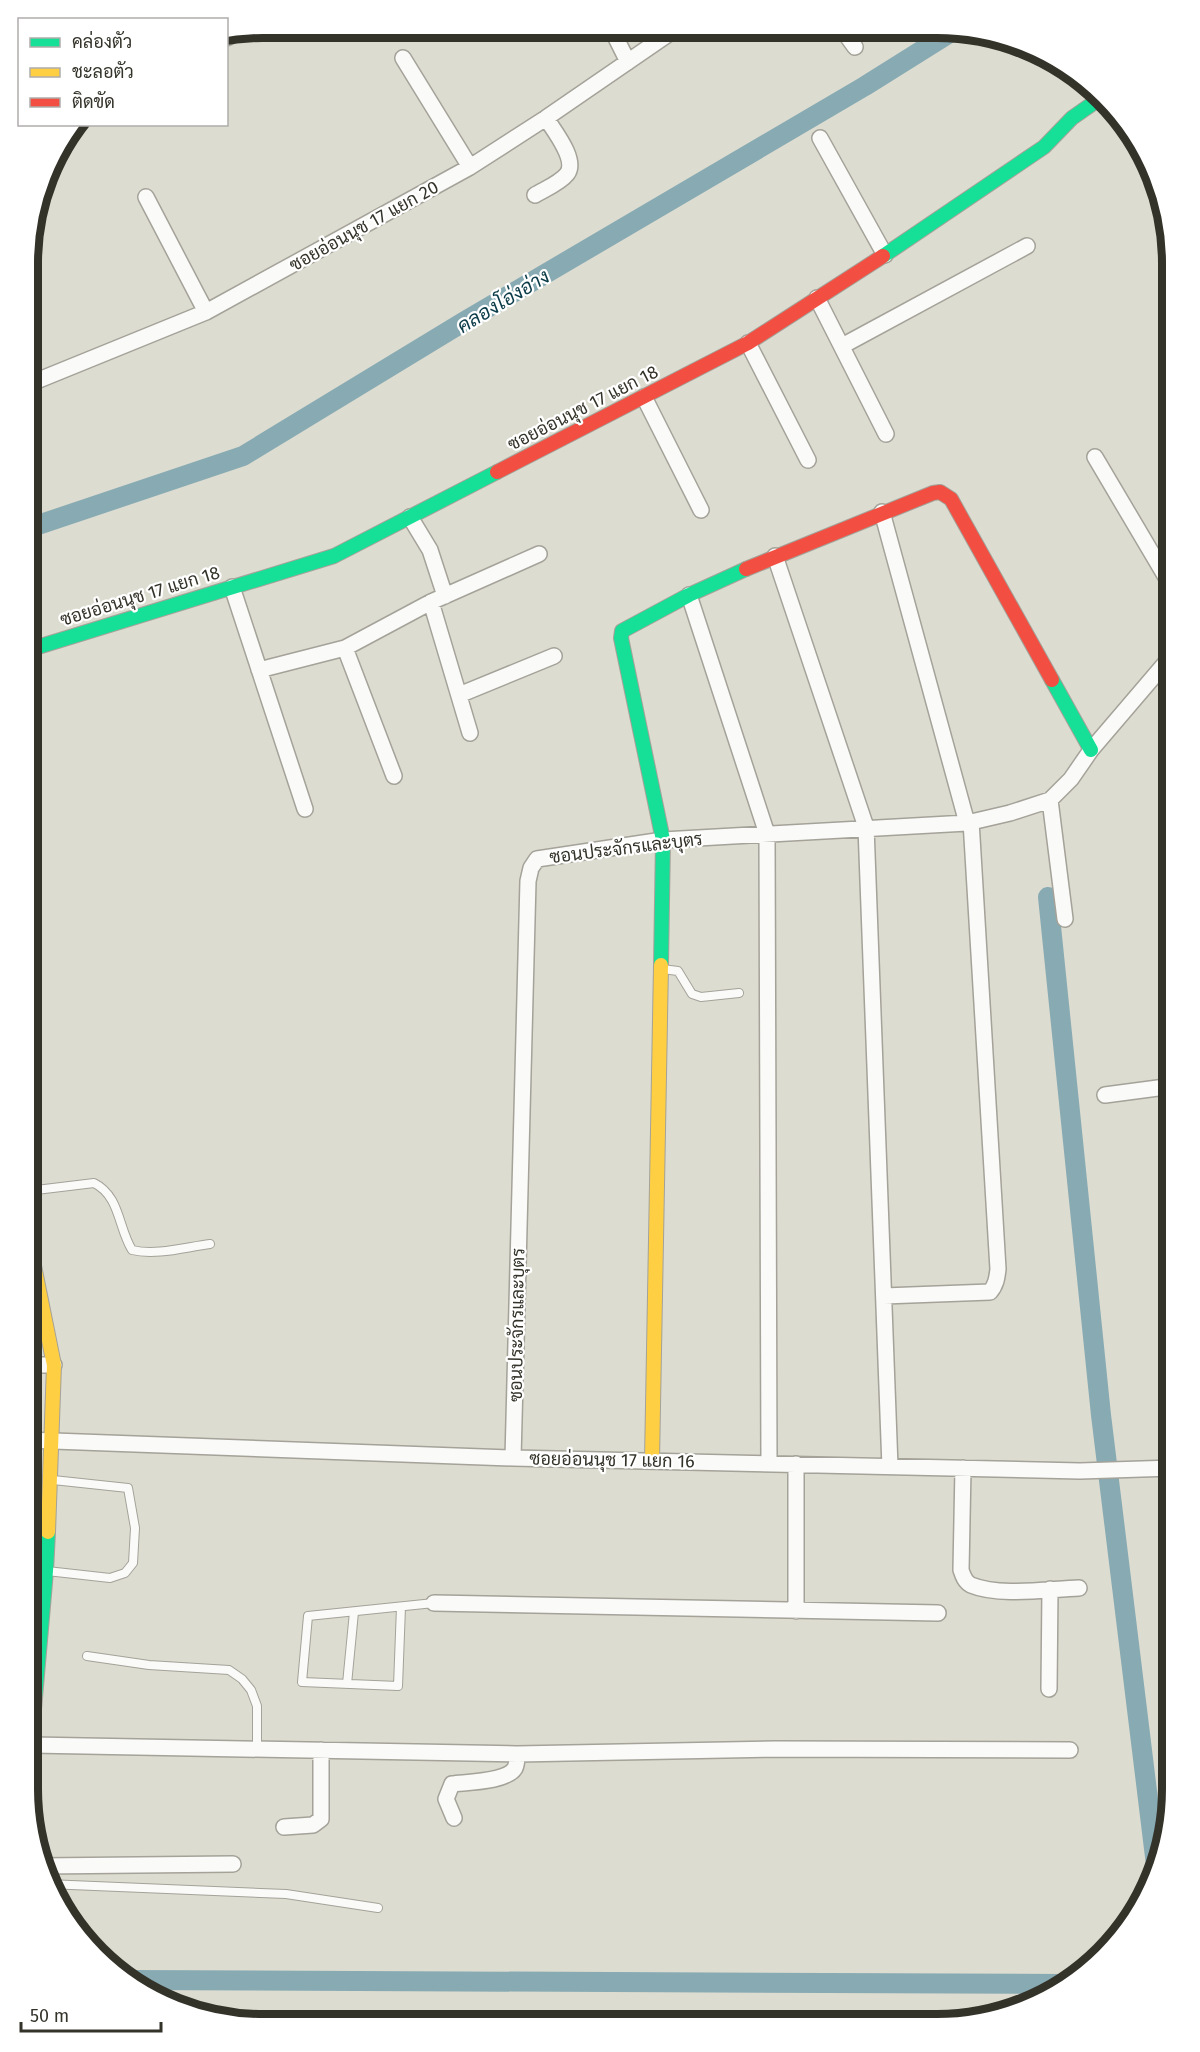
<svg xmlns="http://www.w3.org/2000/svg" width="1200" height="2052" viewBox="0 0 1200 2052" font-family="'Fira Sans',Sarabun,sans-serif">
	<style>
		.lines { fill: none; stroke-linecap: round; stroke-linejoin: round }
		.canal { stroke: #87aab3; stroke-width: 20 }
		.lane-casing { stroke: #a4a299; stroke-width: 10 }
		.street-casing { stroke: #a4a299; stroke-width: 18 }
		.fast-casing { stroke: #a4a299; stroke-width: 16 }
		.slow-casing { stroke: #a4a299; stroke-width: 16 }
		.jam-casing { stroke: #a4a299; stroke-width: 16 }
		.lane { stroke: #fafaf8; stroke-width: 8 }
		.street { stroke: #fafaf8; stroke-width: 15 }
		.fast { stroke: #16e098; stroke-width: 14 }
		.slow { stroke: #ffcf43; stroke-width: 14 }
		.jam { stroke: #f24e42; stroke-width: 14 }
		.labels { text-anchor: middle; stroke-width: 4.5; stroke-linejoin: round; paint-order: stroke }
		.street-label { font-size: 18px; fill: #34332a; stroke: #fff }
		.water-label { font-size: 20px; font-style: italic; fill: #0a3b48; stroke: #fff }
		.rim { fill: none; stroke: #34332a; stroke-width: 8 }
	</style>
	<rect width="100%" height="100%" fill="#dddcd0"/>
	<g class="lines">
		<path class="canal" d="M29,528L243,456L465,321L865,86L956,29
			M1048,897L1101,1415L1157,1873
			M126,1980L1068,1984"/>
		<defs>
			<path id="lane" d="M662,969L678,971L692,994L701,997L739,993
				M28,1191L94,1183C120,1196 118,1227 132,1250C156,1256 186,1247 210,1244
				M47,1571L110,1578L125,1573L133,1563L135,1528L128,1488L53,1480
				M401,1607L398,1686L302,1682L308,1616L434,1603
				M87,1656L149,1665L229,1670L242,1679L251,1690L257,1706V1749
				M347,1684L354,1612
				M47,1884L286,1894L378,1908"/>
			<path id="street" d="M611,28L628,62
				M842,29L855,47
				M226,38L239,32
				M403,58L470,167
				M820,138L885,255
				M535,195C545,189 560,183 567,174C578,160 554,131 546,118
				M146,197L206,312
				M817,298L886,434
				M748,343L808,460
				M842,346L1027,246
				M29,384L206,312L470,167L546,118L677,28
				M644,397L701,510
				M1095,457L1173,589
				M882,512L967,823
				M410,517L430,550L445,596
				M775,556L866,827L890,1467
				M232,587L305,809
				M689,595L767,834L769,1464
				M431,602L470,733
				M345,648L394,776
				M259,670L345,648L431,602L539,554
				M459,695L554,656
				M1050,800L1065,919
				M1105,1095L1173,1086
				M884,1296L990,1292C996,1285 997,1278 998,1269L971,821
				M28,1365H54
				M27,1440L513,1458L1080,1471L1173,1468
				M513,1458L528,881L531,868L537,859L663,840L967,823L1010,813L1050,800L1071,779L1091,750L1173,654
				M796,1464V1611
				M963,1468L961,1570C963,1576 965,1582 971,1585C1000,1597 1048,1589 1079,1588
				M434,1603L938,1613
				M1049,1689L1050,1589
				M32,1745L517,1754L775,1749L1070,1750
				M454,1818L446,1799L452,1784C467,1782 507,1782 515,1768C517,1764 517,1758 517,1754
				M284,1827L313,1825L321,1819V1750
				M42,1866L233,1864
				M954,2021V2022"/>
			<path id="fast" d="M883,256L1044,147L1072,118L1102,97
				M28,650L334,556L497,472
				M1052,680L1091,750
				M661,965L663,840L621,638L622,631L689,595L746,569
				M27,1790L46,1571L48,1532"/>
			<path id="slow" d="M28,1236L54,1365L48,1532
				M652,1461L661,965"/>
			<path id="jam" d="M497,472L748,343L883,256
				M746,569L933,493L940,492L951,499L1052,680"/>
		</defs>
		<use href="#lane" class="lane-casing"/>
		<use href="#street" class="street-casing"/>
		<use href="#fast" class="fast-casing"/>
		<use href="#slow" class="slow-casing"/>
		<use href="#jam" class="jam-casing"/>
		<use href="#lane" class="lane"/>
		<use href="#street" class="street"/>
		<use href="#fast" class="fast"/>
		<use href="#slow" class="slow"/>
		<use href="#jam" class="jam"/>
	</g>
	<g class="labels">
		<g class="street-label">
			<text transform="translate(364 226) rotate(-29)" y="6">ซอยอ่อนนุช 17 แยก 20</text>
			<text transform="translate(583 408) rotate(-27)" y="6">ซอยอ่อนนุช 17 แยก 18</text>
			<text transform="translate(140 596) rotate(-17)" y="6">ซอยอ่อนนุช 17 แยก 18</text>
			<text transform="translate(626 848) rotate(-7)" y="6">ซอนประจักรและบุตร</text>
			<text transform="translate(517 1325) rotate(-89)" y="6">ซอนประจักรและบุตร</text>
			<text transform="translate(612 1460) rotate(1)" y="6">ซอยอ่อนนุช 17 แยก 16</text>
		</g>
		<g class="water-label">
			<text transform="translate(503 301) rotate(-31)" y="7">คลองโอ่งอ่าง</text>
		</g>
	</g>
	<path d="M0 0H1200V2052H0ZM263 38H937A225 225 0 0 1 1162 263V1789A225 225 0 0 1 937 2014H263A225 225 0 0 1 38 1789V263A225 225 0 0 1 263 38Z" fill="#fff" fill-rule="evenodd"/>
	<path class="rim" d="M263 38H937A225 225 0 0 1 1162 263V1789A225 225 0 0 1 937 2014H263A225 225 0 0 1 38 1789V263A225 225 0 0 1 263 38Z"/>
	<rect x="18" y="18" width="210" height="108" fill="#ffffff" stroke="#aeadaa" stroke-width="1.5"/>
	<rect x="30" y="38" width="30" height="9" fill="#16e098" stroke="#aeadaa" stroke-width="1.5"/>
	<text x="72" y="48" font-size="18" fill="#34332a">คล่องตัว</text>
	<rect x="30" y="68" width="30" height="9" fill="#ffcf43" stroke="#aeadaa" stroke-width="1.5"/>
	<text x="72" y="78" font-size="18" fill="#34332a">ชะลอตัว</text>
	<rect x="30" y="98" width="30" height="9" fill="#f24e42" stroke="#aeadaa" stroke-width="1.5"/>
	<text x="72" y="108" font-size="18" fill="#34332a">ติดขัด</text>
	<path d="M21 2022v9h140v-9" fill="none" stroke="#34332a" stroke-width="3"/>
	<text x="30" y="2022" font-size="18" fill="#34332a" stroke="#ffffff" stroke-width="4.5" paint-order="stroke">50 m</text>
</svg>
